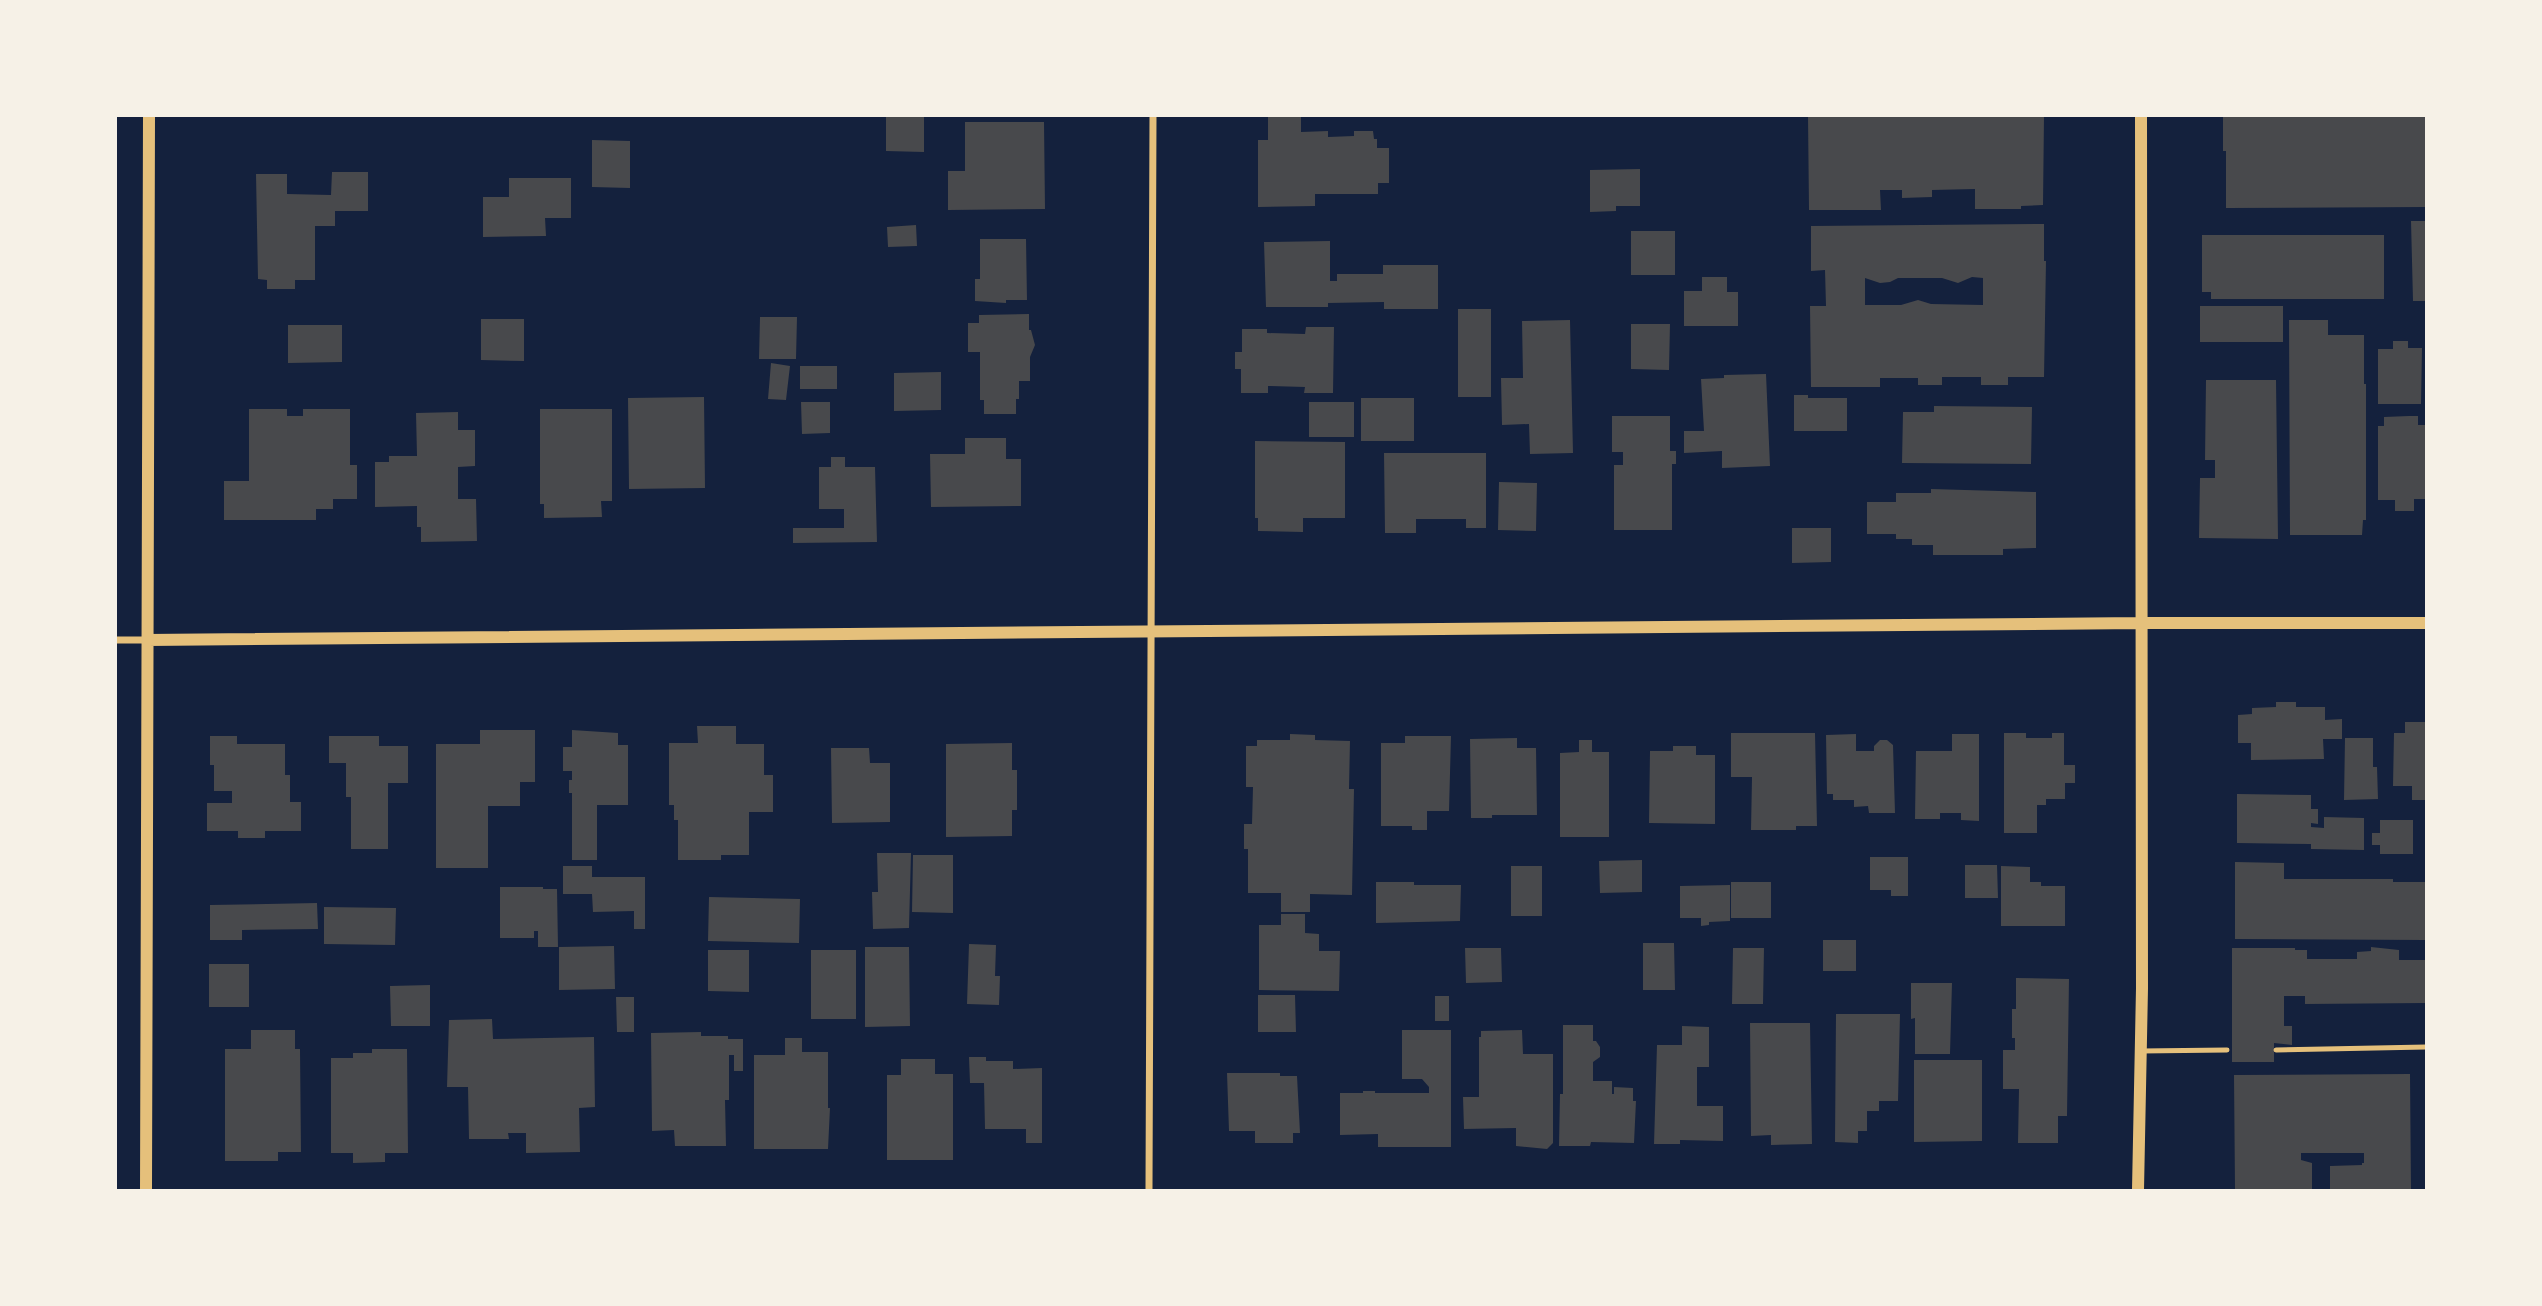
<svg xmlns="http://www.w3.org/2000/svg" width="2542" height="1306" viewBox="0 0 2542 1306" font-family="'Alegreya Sans',sans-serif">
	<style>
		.building { fill: #48494c; fill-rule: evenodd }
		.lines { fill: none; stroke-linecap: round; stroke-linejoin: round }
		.service { stroke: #e5c07b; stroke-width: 5 }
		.minor { stroke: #e5c07b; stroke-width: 7 }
		.tertiary { stroke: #e5c07b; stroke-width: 12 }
	</style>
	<rect width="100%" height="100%" fill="#14213d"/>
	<path class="building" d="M886,116H924V152L886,151Z
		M1268,116H1301V132L1328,131V137L1354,136V131H1373L1374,139H1377V148H1389V183H1378V194H1315V206L1258,207V140H1268Z
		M1808,116H2044L2043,205L2021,206V209H1975V189L1932,190V197L1902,198V190H1880L1881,210H1809Z
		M2223,116H2426V207L2226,208V151H2223Z
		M965,122H1044L1045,209L948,210V171H965Z
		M592,140L630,141V188L592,187Z
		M1640,169V206H1616V211L1590,212V170Z
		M332,172H368V211H335V226H315V280H295V289H267V280L258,279L256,174H287V194L331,195Z
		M509,178H571V218H545L546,236L483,237V197H509Z
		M2411,221H2426V301H2413Z
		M2044,224V261H2046L2044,377H2008V385H1981V377H1942V385H1918V378H1880V387H1811L1810,306H1826L1825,270L1811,271V226ZM1972,277L1983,278V305L1931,304L1918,300L1901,305H1865V278L1880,283L1890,282L1898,278H1942L1958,283Z
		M916,225L917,246L888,247L887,227Z
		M1631,231H1675V275H1631Z
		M2202,235H2384V299H2211V292H2202Z
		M980,239H1026L1027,300H1006V303L975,301V279H980Z
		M1330,241V281H1337V274H1383V265H1438V309H1384V302L1328,303V307H1266L1264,242Z
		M1702,277H1727V292H1738V326H1684V291H1702Z
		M2200,306H2283V342H2200Z
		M1458,309H1491V397H1458Z
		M1029,314V330H1031L1035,345L1030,357V381H1019V399H1016V414H984V400H980V352H968V323H979V315Z
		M760,317H797L796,359H759Z
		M481,319H524V361L481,360Z
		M1570,320L1573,453L1530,454L1529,424L1502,425L1501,378H1523L1522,321Z
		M2289,320H2328V335H2364V384H2366V520H2363L2362,535H2290Z
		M1631,324H1670L1669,370L1631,369Z
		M288,325H342V362L288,363Z
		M1306,327H1334L1333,393H1304L1305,387L1268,386V393H1241V369H1235V352H1242V329H1267V333L1305,334Z
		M2393,341H2408V348H2422L2421,404H2378V349H2393Z
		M771,363L790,366L786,400L768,399Z
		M800,366H837V389H800Z
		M941,372V410L894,411V373Z
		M1766,374L1770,466L1722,468V451L1684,453V431H1704L1701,379L1724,378V375Z
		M2206,380H2276L2278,539L2199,538L2200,478H2215V460H2205Z
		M1794,395H1808V398H1847V431H1794Z
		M704,397L705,488L629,489L628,398Z
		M1361,398H1414V441H1361Z
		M801,402H830V433L802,434Z
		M1309,402H1354V437H1309Z
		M1934,406L2032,407L2031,464L1902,463L1903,412H1934Z
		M249,409H287V416H303V409H350V465H357V499H333V509H316V520H224V481H249Z
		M540,409H612V501H601L602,517L544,518V504H540Z
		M458,412V430H475V466L458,467V499H476L477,541L421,542V527H417V506L375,507V462H389V456H417L416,413Z
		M1612,416H1670V451H1676V464H1672V530H1614V465H1623V452H1612Z
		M2409,416H2418V425H2426V499H2414V511H2395V500H2378V426H2384V417Z
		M965,438H1006V459H1021V506L931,507L930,454H965Z
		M1255,441L1345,442V518H1303V532L1258,531V518H1255Z
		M1384,453H1486V528H1466V519H1416V533H1385Z
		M831,457H845V467H875L877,542L793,543V528H844V509H819V467H831Z
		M1499,482L1537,483L1536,531L1498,530Z
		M1931,489L2036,492V548L2003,549V555H1933V545H1912V539H1896V534H1867V502H1896V493H1931Z
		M1792,528H1831V562L1792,563Z
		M2276,702H2296V707H2325V720L2342,719V739H2323L2324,759L2251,760V743H2238V715L2252,714V708L2276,707Z
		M2405,722H2426V800H2412V786H2393L2394,733H2405Z
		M697,726H736V744H764V775H773V812H749V855H721V860H678V820H674V805H669V743H698Z
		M480,730H535V782H520V806H488V868H436V744H480Z
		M572,730L618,733V745H628V805H597V860H572V793H569V780H572V771H563V747H572Z
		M1731,733H1815L1817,826H1796V830H1751L1752,777H1731Z
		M2004,733H2026V738H2052V733H2064V765H2075V783H2065V799H2046V805H2037V833H2004Z
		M1290,734L1315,735V740L1350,741L1349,789H1354L1352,895L1310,894V912H1281V893H1248V849H1244V824H1252L1253,787H1246V746H1257V740H1290Z
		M1856,734V751H1874V746L1880,740H1887L1893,745L1895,813H1869L1868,806L1854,807V800H1833V794H1827L1826,735Z
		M1952,734H1979V821L1961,820V813H1940V819H1915L1916,751H1952Z
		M210,736H237V744H285V775H290V802H301V831H265V838H238V831H207V803H232V791H214V765H210Z
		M329,736H379V746H408V783H388V849H351V797H346V763H329Z
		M1405,736H1451L1449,811H1427V830H1412V826H1381V743H1405Z
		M1517,738V748H1536L1537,815H1492V818H1471L1470,739Z
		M2345,738H2373V767H2377L2378,799L2344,800Z
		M1579,740H1592V752H1609V837H1560V753L1579,752Z
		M1012,743V770H1017V810H1012V836L946,837V744Z
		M1673,746H1696V755H1715V824L1649,823L1650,751H1673Z
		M831,748H869L870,763H890V822L832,823Z
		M2237,794L2311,795V809H2318V824L2311,823V827L2324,828V817L2364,818V850L2311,849V844L2237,843Z
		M2380,820H2413V854H2380V845H2372V833H2380Z
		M877,853H911L909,928L873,929L872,892H878Z
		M913,855H953V913L912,912Z
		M1870,857H1908V896H1891V890H1870Z
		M1642,860V892L1600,893L1599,861Z
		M2235,862L2284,863V879H2393V882H2426V940L2235,939Z
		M1965,865H1997L1998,898H1965Z
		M563,866H592V877H645V929H634V911L593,912L592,894H563Z
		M1511,866H1542V916H1511Z
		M2001,866L2030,867V882H2041V886H2065V926H2001Z
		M1376,882H1414V885H1461L1460,921L1376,923Z
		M1731,882H1771V918H1731Z
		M1730,885V921L1709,922V925L1701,926V918H1680V886Z
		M500,887H543V889H557L558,947H538V931H534V938H500Z
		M709,897L800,899L799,943L708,941Z
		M317,903L318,929L242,930V940H210V905Z
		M324,907L396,908L395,945L324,944Z
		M1281,914H1305V933L1319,934V951H1340L1339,991L1259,990V925H1281Z
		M1823,940H1856V971H1823Z
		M1643,943H1674L1675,990H1643Z
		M969,944L996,945L995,976H1000L999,1005L967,1004Z
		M614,946L615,989L559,990V947Z
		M865,947H909L910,1026L865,1027Z
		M2371,947L2399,950V960H2426V1003L2305,1004V996H2284V1026H2292V1045L2274,1043V1062H2232V948H2295V950H2307V959H2357V952L2371,951Z
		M1465,948H1501L1502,982L1466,983Z
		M1733,948H1764L1763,1004H1732Z
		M708,950H749V992L708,991Z
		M811,950H856V1019H811Z
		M209,964H249V1007H209Z
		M2016,978L2069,979L2067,1116H2058V1143H2018L2019,1089H2003V1050H2015V1038H2012V1009H2016Z
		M1911,983H1952L1950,1054H1915V1018L1911,1019Z
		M430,985V1026H391L390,986Z
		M1258,995H1295L1296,1032H1258Z
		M1435,996H1449V1021H1435Z
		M616,997H634V1032H617Z
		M1836,1014H1900L1898,1101H1879V1111H1867V1131H1858V1143L1835,1142Z
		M492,1019L493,1039L594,1037L595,1107L579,1108L580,1152L526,1153V1133H508L509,1139H469L468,1087H447L449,1020Z
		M1750,1023H1810L1812,1144L1771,1145V1135L1751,1136Z
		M1563,1025H1593V1041H1596L1600,1047V1057L1593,1062V1081H1612V1094H1614V1087L1633,1088V1101H1636L1634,1143L1591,1142L1590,1146H1559L1560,1094H1563Z
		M1682,1026L1709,1027V1067H1697V1106H1723V1141L1680,1140V1144H1654L1657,1045H1682Z
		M251,1030H295V1049H300L301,1152H278V1161H225V1049H251Z
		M1402,1030H1451V1147H1378V1134L1340,1135V1093H1363V1091H1375V1093H1429V1087L1422,1079H1402Z
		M1522,1030L1523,1054H1553V1143L1547,1149L1516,1146V1128L1464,1129L1463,1097H1479V1037H1481V1031Z
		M701,1032V1036H728V1039H743V1071H734V1055H729V1100H725L726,1146H675L674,1130L652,1131L651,1033Z
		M785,1038H802V1052H828V1108H830L828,1149H754V1055H785Z
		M372,1049H407L408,1153H385V1162L353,1163V1153H331V1058H353V1053H372Z
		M969,1057H986V1061H1013V1069L1042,1068V1143H1026V1129H985L984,1083H970Z
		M901,1059H935V1074H953V1160H887V1075H901Z
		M1914,1060H1982V1141L1914,1142Z
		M1227,1073H1280V1076H1297L1300,1133H1293V1143H1255V1131H1229Z
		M2410,1074L2411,1190H2330V1166L2362,1165V1163H2364V1153H2301V1160L2312,1163V1190H2235L2234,1075Z"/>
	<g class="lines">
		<path class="service" d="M2276,1050L2426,1047
			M2141,1051L2227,1050"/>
		<path class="minor" d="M116,640H147
			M1149,1190L1153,116"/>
		<path class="tertiary" d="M147,640L2142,623H2426
			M146,1190L149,116
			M2138,1190L2142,988L2141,116"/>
	</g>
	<rect width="2542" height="1306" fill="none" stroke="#f6f1e7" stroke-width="234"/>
</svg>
